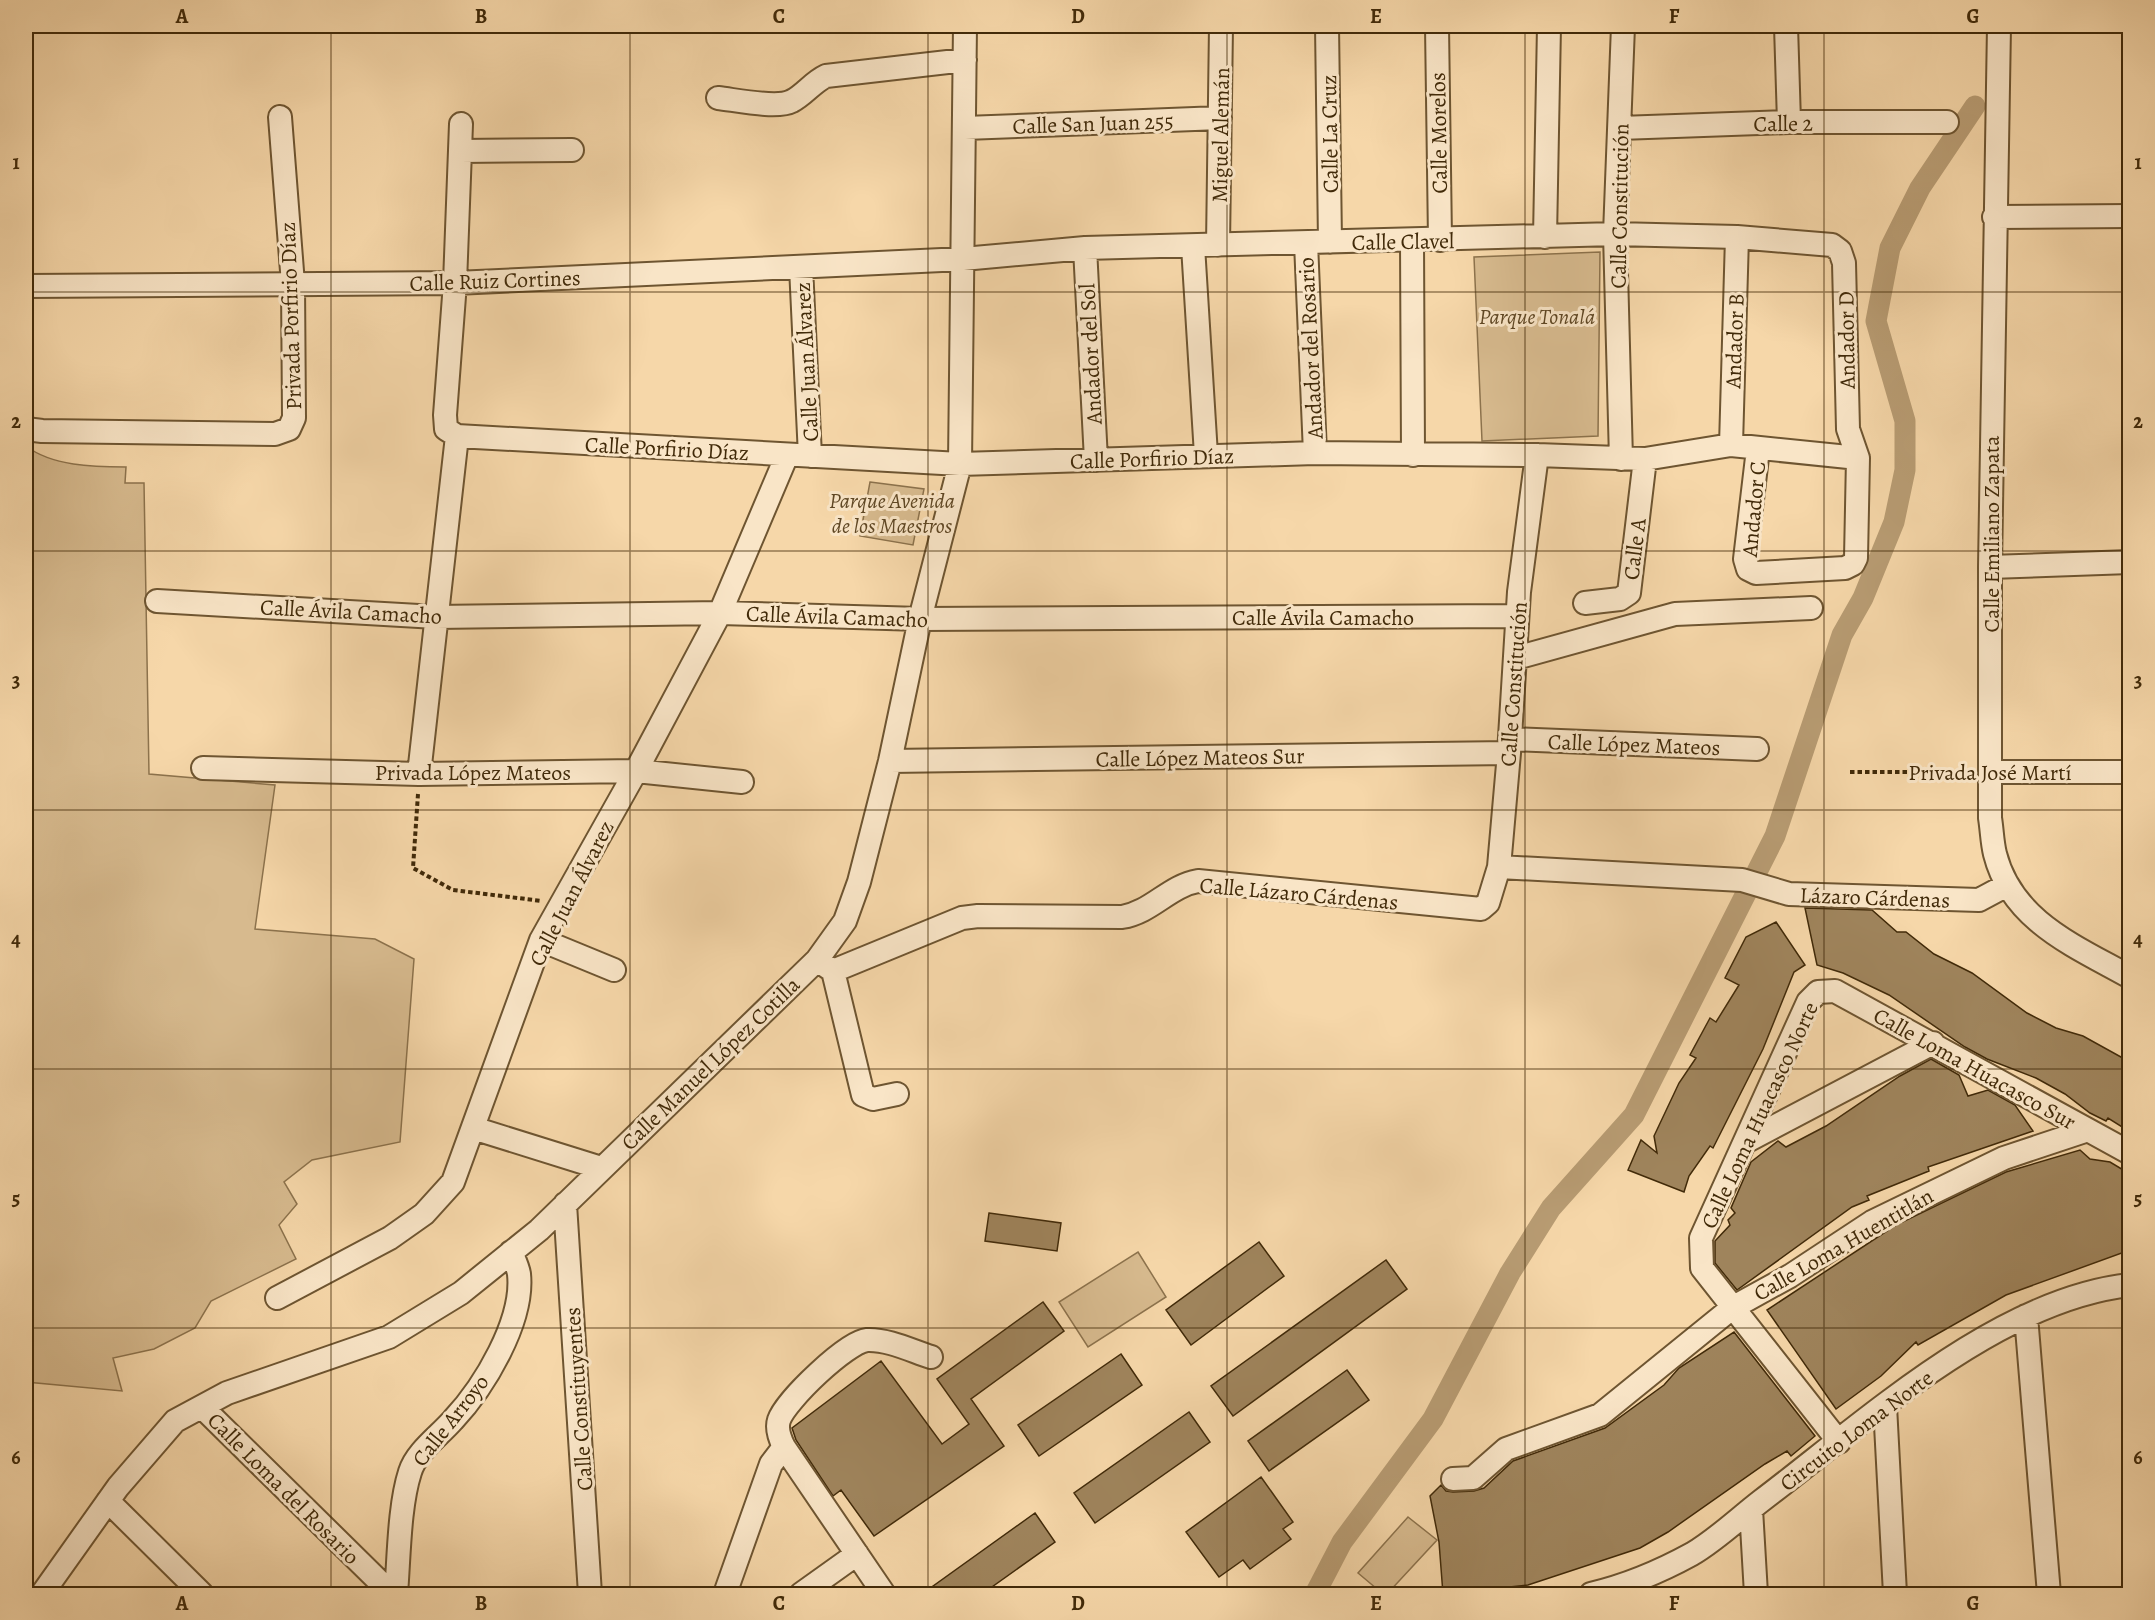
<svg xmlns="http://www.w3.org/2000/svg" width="2155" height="1620" viewBox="0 0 2155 1620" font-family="Alegreya,serif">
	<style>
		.green { fill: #d7ba8e; stroke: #8c724c; stroke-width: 1.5 }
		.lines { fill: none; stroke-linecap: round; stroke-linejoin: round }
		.canal { stroke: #b89c73; stroke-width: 21 }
		.building { fill: #9f845c; stroke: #412a09; stroke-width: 1.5 }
		.minor-casing { stroke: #6e5531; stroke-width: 26 }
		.path { stroke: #412a09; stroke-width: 4; stroke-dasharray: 4.5 3; stroke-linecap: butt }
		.minor { stroke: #f9e5c7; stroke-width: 22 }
		.grid { fill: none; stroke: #412a09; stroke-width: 1.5; stroke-opacity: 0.55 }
		.labels { text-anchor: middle; stroke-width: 6; stroke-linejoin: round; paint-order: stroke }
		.street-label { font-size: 22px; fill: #412a09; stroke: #f9e5c7 }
		.park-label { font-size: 22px; font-style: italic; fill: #5f4724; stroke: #f9e5c7 }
		.neatline { fill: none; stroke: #412a09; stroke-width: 2 }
		.grid-label { font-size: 20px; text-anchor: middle; font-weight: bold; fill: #412a09 }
	</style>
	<rect width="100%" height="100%" fill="#f6d7a9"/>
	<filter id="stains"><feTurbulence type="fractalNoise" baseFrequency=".00333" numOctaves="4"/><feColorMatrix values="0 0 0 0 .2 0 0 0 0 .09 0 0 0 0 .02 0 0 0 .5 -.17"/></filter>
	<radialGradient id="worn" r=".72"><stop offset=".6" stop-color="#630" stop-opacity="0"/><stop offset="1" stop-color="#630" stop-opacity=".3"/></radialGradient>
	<path class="green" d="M1600,252L1598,436L1482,441L1474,257Z
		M26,446C52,466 93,467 126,467L125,483H144L149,774L275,785L255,929L375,939L414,959L400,1142L312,1160L284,1182L297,1204L279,1225L296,1259L211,1301L195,1328L154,1349L113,1358L122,1391L26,1382Z
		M870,482L924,489L913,545L860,536Z
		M1138,1252L1166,1297L1088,1347L1059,1302Z
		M1408,1517L1437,1540L1387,1594H1383L1358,1573Z"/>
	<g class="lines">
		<path class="canal" d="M1315,1594L1342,1542L1433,1419L1510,1273L1551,1208L1634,1115L1775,836L1842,635L1863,598L1894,522L1905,470V421L1876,321L1890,248L1920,188L1975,106"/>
	</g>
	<path class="building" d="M1805,908L1872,910L1897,932H1906L1934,954L1972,973L2027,1013L2056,1028L2083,1036L2130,1062V1132L2108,1118L2106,1121L2090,1113L2065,1094L2036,1078L1987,1059L1965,1047L1889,995L1843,973L1817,965Z
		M1776,922L1805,965L1794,972L1763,1049L1713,1148L1710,1146L1689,1176L1684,1192L1628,1170L1641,1140L1657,1153L1654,1136L1679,1083L1696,1058L1690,1055L1710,1018L1716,1022L1739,985L1725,978L1746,937Z
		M1931,1059L1959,1075L1968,1096L1988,1090L2015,1105L2033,1131L1928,1167L1929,1171L1867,1196L1869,1200L1852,1207L1737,1290L1715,1263V1241L1730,1225L1728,1220L1735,1213L1731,1208L1751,1162L1778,1141L1786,1147L1826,1126L1900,1076Z
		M2080,1150L2090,1159L2110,1162L2130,1174V1250L2006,1295L1918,1345L1916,1342L1881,1376L1836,1409L1767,1310L1896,1225L2006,1172Z
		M989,1213L1061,1223L1057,1251L985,1241Z
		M1259,1242L1284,1276L1191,1345L1166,1310Z
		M1386,1260L1407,1289L1233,1416L1211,1386Z
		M1043,1302L1064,1331L971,1399L1004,1446L874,1536L841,1490L833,1496L796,1440L792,1428L881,1361L942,1444L969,1424L937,1379Z
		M1734,1332L1815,1436L1791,1456L1787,1451L1765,1464L1668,1532L1640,1548L1528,1585L1443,1594L1439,1542L1430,1496L1441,1485L1446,1491L1453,1492L1474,1491L1484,1488L1513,1461L1605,1428L1664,1385L1679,1368Z
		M1121,1354L1142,1385L1039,1456L1018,1425Z
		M1347,1370L1369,1400L1269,1471L1248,1441Z
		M1189,1412L1210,1442L1095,1523L1074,1493Z
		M1261,1477L1293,1522L1283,1529L1291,1539L1250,1569L1243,1560L1219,1577L1186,1532Z
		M1035,1513L1055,1542L982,1594H922Z"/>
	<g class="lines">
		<defs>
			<path id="minor" d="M1327,26L1330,242
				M1437,26L1440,240
				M1786,26L1789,122
				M1999,26L1990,567V818C1992,830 1992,842 1995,854C2012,921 2075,946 2130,977
				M718,98C736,100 777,109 792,101C804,95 813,82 826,76L965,60
				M461,124L455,283L445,415L446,429L457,436L960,464L1315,453L1537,455L1645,459L1731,445L1858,458
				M965,128L1220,118
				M1620,128L1789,122H1947
				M460,151L572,150
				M1994,217L2130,216
				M1545,237L1549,26
				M1412,241L1413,455
				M1306,243L1315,453
				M1218,245L1221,26
				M1193,246L1206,455
				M1085,248L1096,460
				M801,267L810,456
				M26,286L455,283L963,259L1085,248L1615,234L1737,237L1832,245L1840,251L1844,263L1848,429L1858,458L1856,558L1853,564L1845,568L1756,573L1748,569L1745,559L1758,449
				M26,429L42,431L275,434L289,429L294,418L293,284L280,117
				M1731,445L1737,237
				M1621,459L1615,234L1623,26
				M1990,567L2130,562
				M157,601L436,617L720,613L920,619L1517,616
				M1585,603L1620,599L1629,593L1645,459
				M1516,658L1675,614L1811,608
				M1510,739L1757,749
				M890,761L1509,753
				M203,768L419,774L636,771L742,782
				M1990,772H2130
				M419,774L457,436
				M1499,867L1742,880L1789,894L1979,900L2007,885
				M541,940L614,970
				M817,960L833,971L962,918L978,916L1122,917C1152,912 1169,886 1198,881L1481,909L1488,903L1499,867L1509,753L1519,592L1537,455
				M833,971L863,1095L873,1099L897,1094
				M473,1128L601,1168
				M1747,1141L1933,1043
				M565,1204L590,1594
				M277,1298L390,1238L424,1214L453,1182L541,940L636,771L720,613L787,455
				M2026,1316L2049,1594
				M1885,1406L1895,1594
				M202,1407L392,1594
				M1839,1442L1702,1268L1701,1238L1808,1002L1818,992L1835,991L2130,1153
				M1453,1479L1473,1478L1506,1449L1600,1415L1732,1308L1790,1276L1872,1222L2004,1158L2088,1130
				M108,1501L202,1594
				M1751,1509L1756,1594
				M42,1594L118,1487L175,1421L227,1393L389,1337L461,1293L539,1230L817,960L845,921L859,882L890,761L920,619L960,464L965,26
				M396,1594C399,1558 399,1506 410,1472C416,1452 439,1436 453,1420C484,1387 524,1321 519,1274C518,1267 514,1259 511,1252
				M727,1594L726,1591L771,1464L784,1447
				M801,1594L857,1554
				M884,1594L784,1447C780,1439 776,1429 779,1420C786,1400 847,1342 867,1340C888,1339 912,1351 931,1357
				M1591,1594C1625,1586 1661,1571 1692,1554C1716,1540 1739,1518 1761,1501C1864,1423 1998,1299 2130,1285"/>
		</defs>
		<use href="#minor" class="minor-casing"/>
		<path class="path" d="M1850,772H1972
			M418,794L413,868L453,890L542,901"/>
		<use href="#minor" class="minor"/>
	</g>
	<path class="grid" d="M331,26V1594M630,26V1594M928,26V1594M1227,26V1594M1525,26V1594M1824,26V1594M26,292H2130M26,551H2130M26,810H2130M26,1069H2130M26,1328H2130"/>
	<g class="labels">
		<g class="street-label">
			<text transform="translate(1093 123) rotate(-2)" y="8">Calle San Juan 255</text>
			<text transform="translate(1783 123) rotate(-1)" y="8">Calle 2</text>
			<text transform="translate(1438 133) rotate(-91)" y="8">Calle Morelos</text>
			<text transform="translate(1329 134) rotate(-91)" y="8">Calle La Cruz</text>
			<text transform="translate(1220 135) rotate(-89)" y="8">Miguel Alemán</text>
			<text transform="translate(1619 206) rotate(-89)" y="8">Calle Constitución</text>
			<text transform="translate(1403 241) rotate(-1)" y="8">Calle Clavel</text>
			<text transform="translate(495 280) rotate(-2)" y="8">Calle Ruiz Cortines</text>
			<text transform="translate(290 316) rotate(-92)" y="8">Privada Porfirio Díaz</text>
			<text transform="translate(1846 340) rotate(-91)" y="8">Andador D</text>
			<text transform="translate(1734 341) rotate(-88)" y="8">Andador B</text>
			<text transform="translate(1310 348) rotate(-93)" y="8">Andador del Rosario</text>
			<text transform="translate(1090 354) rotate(-93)" y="8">Andador del Sol</text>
			<text transform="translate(806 362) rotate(-93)" y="8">Calle Juan Álvarez</text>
			<text transform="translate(667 448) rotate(3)" y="8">Calle Porfirio Díaz</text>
			<text transform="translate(1152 458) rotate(-2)" y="8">Calle Porfirio Díaz</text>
			<text transform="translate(1753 509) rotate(-85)" y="8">Andador C</text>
			<text transform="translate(1991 534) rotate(-90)" y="8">Calle Emiliano Zapata</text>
			<text transform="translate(1634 549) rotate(-83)" y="8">Calle A</text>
			<text transform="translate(351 611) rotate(3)" y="8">Calle Ávila Camacho</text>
			<text transform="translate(837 616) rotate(2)" y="8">Calle Ávila Camacho</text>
			<text x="1323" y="625">Calle Ávila Camacho</text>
			<text transform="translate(1513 684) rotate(-86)" y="8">Calle Constitución</text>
			<text transform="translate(1634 744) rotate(2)" y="8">Calle López Mateos</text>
			<text transform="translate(1200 757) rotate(-1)" y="8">Calle López Mateos Sur</text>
			<text x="473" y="780">Privada López Mateos</text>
			<text x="1990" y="780">Privada José Martí</text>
			<text transform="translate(571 893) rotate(-63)" y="8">Calle Juan Álvarez</text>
			<text transform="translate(1299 893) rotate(5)" y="8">Calle Lázaro Cárdenas</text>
			<text transform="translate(1875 897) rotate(2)" y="8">Lázaro Cárdenas</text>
			<text transform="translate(710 1063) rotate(-44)" y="8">Calle Manuel López Cotilla</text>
			<text transform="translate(1975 1068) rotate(29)" y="8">Calle Loma Huacasco Sur</text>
			<text transform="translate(1759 1115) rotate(-65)" y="8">Calle Loma Huacasco Norte</text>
			<text transform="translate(1843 1244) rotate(-30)" y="8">Calle Loma Huentitlán</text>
			<text transform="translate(578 1399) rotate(-94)" y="8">Calle Constituyentes</text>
			<text transform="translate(450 1420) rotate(-52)" y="8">Calle Arroyo</text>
			<text transform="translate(1856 1430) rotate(-37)" y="8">Circuito Loma Norte</text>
			<text transform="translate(284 1488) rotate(45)" y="8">Calle Loma del Rosario</text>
		</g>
		<g class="park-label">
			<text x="1537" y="324">Parque Tonalá</text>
			<text x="892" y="508">Parque Avenida<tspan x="892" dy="25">de los Maestros</tspan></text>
		</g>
	</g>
	<rect width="2155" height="1620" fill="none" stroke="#f6d7a9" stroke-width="66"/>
	<rect x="33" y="33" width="2089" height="1554" class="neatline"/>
	<g class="grid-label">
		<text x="182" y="23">A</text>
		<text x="481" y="23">B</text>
		<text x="779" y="23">C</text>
		<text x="1078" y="23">D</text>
		<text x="1376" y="23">E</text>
		<text x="1674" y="23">F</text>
		<text x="1973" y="23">G</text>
		<text x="16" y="169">1</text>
		<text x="2138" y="169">1</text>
		<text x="16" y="428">2</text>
		<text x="2138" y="428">2</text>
		<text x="16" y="687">3</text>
		<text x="2138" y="687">3</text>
		<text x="16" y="946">4</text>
		<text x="2138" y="946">4</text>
		<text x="16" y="1205">5</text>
		<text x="2138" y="1205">5</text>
		<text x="16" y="1464">6</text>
		<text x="2138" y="1464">6</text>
		<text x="182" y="1610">A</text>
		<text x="481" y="1610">B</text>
		<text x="779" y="1610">C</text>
		<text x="1078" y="1610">D</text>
		<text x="1376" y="1610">E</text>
		<text x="1674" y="1610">F</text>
		<text x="1973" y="1610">G</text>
	</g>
	<rect width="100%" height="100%" filter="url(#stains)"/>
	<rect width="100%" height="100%" fill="url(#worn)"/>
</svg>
